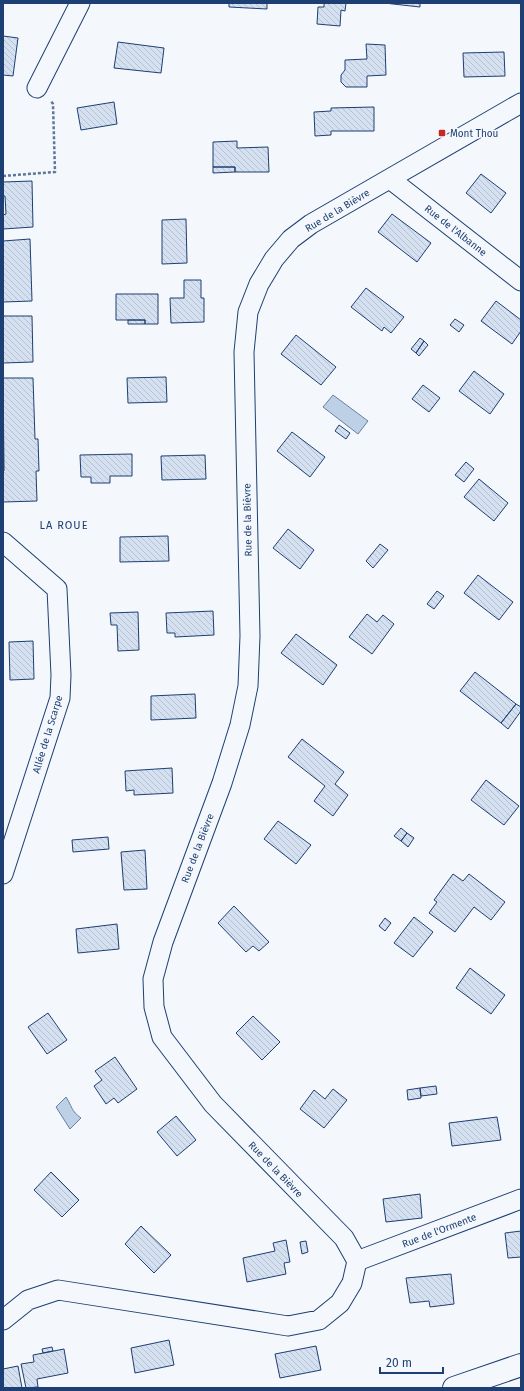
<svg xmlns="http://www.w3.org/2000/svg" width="524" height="1391" viewBox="0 0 524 1391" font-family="'Fira Sans',sans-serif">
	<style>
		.water { fill: #bed0e5; stroke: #687fa3 }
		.building { fill: url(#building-back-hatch); stroke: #1d3f73 }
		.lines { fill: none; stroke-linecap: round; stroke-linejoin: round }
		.street-casing { stroke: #1d3f73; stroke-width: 21 }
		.secondary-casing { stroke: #1d3f73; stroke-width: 24 }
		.path { stroke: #5e769c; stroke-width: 2.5; stroke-dasharray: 3 2; stroke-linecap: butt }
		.street { stroke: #f4f7fb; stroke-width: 19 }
		.secondary { stroke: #f4f7fb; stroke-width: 22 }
		.poi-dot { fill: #c62828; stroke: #f4f7fb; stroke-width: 1.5 }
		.labels { text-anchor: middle; stroke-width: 3; stroke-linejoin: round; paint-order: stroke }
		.poi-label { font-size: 10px; fill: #1d3f73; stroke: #f4f7fb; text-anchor: start }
		.street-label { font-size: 10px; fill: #1d3f73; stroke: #f4f7fb }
		.neighbourhood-label { font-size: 11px; letter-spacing: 1px; fill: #1d3f73; stroke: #f4f7fb }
	</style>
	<defs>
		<pattern id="building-back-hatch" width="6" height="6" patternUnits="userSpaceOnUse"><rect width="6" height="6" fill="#d5e0f0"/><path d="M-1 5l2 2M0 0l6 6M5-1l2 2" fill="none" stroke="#b6c1d1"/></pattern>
	</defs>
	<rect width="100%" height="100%" fill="#f4f7fb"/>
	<path class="water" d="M333,395L368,421L358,434L323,407Z
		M66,1097C72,1106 71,1111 81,1118L70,1129L56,1107Z"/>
	<path class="building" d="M229,3H267V9L229,7Z
		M324,3H346L345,11L341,10L340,26L317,24L318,7H324Z
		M384,3H420V7Z
		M3,36L18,38L13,76L3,75Z
		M118,42L164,48L161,73L114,68Z
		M366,44L385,45L386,75L367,76V87H346L341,82V75L345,70V60L367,59Z
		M504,52L505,76L464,77L463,53Z
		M114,102L117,124L81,130L77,108Z
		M374,107V131H331V135L315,136L314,112L331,111V108Z
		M237,141V148L268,147L269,172H235V167H213V142Z
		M213,167H235V172L213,173Z
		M481,174L506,193L491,213L466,193Z
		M32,181L33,227L3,229V215L6,214L5,196H3V182Z
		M392,214L431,243L417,262L378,232Z
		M186,219L187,263L162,264V220Z
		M30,239L32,301L3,302V241Z
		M184,280H201V298H204V322L171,323L170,298H184Z
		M366,288L404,317L391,333L384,327L382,331L351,307Z
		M116,294H158V324H145V320H116Z
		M496,301L521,320V331L512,344L481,321Z
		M3,316H32L33,362L3,363Z
		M455,319L464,325L459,332L450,325Z
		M128,320H145V324H128Z
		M296,335L336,367L321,385L281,354Z
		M420,338L424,341L416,353L411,349Z
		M424,341L428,345L419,356L416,353Z
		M474,371L504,394L490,414L459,391Z
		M166,377L167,402L128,403L127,378Z
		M3,378H33L35,439H38L39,471H36L37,501L3,502V471H4Z
		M423,385L440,398L429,412L412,399Z
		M339,425L350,433L346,439L335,431Z
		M292,432L325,457L310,477L277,451Z
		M132,454V476H110V483H91V477H81L80,455Z
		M205,455L206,479L162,480L161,456Z
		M466,462L474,469L464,482L455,475Z
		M479,479L508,503L494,521L464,497Z
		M288,529L314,550L300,569L273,548Z
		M168,536L169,561L120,562V537Z
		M380,544L388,550L373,568L366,561Z
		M478,575L513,602L499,620L464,593Z
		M437,591L444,596L434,609L427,604Z
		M213,611L214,635L175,637V633H167L166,613Z
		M138,612L139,650L118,651L117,625H111L110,613Z
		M367,614L377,622L383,615L394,624L372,654L349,637Z
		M296,634L337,665L323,685L281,653Z
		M33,641L34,679L10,680L9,642Z
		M475,672L516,704L501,723L460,691Z
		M195,694L196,718L151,720V696Z
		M516,704L521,707V711L508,729L501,723Z
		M302,739L344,772L335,784L348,795L333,816L314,801L325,786L288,757Z
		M172,768L173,793L134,795V790L126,791L125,771Z
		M486,780L519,806L504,825L471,800Z
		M278,821L311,845L296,864L264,839Z
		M401,828L407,833L401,841L394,836Z
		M407,833L414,838L408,847L401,841Z
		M108,837L109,849L73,852L72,840Z
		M145,850L147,889L124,890L121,852Z
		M453,874L463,881L469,874L505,902L491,920L474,907L455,932L429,913L437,902L434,900Z
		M234,906L269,942L259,951L253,946L246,952L218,923Z
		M414,917L433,932L413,957L394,943Z
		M385,918L391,923L385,931L379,926Z
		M117,924L119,949L78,953L76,929Z
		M470,968L505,995L491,1014L456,988Z
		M48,1013L67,1040L47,1054L28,1027Z
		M253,1016L280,1042L262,1060L236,1033Z
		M115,1057L137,1089L118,1103L114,1098L106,1104L94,1086L102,1080L95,1071Z
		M436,1086L437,1094L421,1096L420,1088Z
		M420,1088L421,1098L408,1100L407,1090Z
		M333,1089L347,1100L324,1128L300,1109L314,1090L325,1099Z
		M176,1116L196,1140L177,1156L157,1132Z
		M497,1117L501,1140L452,1146L449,1123Z
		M51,1172L79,1200L62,1217L34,1190Z
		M420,1194L422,1218L386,1222L383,1199Z
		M141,1226L171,1255L154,1273L125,1244Z
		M521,1231V1257L508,1258L505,1233Z
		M286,1240L290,1262L284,1263L286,1274L247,1282L243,1258L275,1251L273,1243Z
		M306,1241L308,1252L302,1254L300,1242Z
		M451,1274L454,1304L430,1307L429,1301L410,1303L406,1278Z
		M169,1340L174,1365L135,1373L131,1348Z
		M316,1346L321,1370L280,1378L275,1354Z
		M52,1347L53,1351L43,1353L42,1349Z
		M64,1349L68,1373L37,1379L38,1387L26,1388L21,1364L34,1362L33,1355Z
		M18,1366L22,1388H3V1369Z"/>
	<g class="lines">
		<defs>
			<path id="street" d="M37,88L80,3
				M390,179L521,281
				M3,542L57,589L61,675L60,698L3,874
				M357,1261L521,1199
				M3,1320L28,1300L58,1290L288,1326L319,1320L340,1303L352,1283L357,1261L344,1238L213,1104L162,1037L154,1007L153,979L163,942L222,783L240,725L248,686L250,636L244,352L248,312L259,284L274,259L291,239L311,224L521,103"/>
			<path id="secondary" d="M454,1388L521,1365"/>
		</defs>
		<use href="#street" class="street-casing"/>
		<use href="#secondary" class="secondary-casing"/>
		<path class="path" d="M3,176L55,172L53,104L51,101"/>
		<use href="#street" class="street"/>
		<use href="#secondary" class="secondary"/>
	</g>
	<rect class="poi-dot" x="438" y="129" width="8" height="8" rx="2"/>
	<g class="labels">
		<g class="poi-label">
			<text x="450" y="137">Mont Thou</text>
		</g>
		<g class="street-label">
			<text transform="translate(337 210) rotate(-31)" y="4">Rue de la Bièvre</text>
			<text transform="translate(456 230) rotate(38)" y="4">Rue de l'Albanne</text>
			<text transform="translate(247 520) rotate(-91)" y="4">Rue de la Bièvre</text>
			<text transform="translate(47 734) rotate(-73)" y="4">Allée de la Scarpe</text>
			<text transform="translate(197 848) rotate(-69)" y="4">Rue de la Bièvre</text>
			<text transform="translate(276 1169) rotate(46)" y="4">Rue de la Bièvre</text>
			<text transform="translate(439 1230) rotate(-21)" y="4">Rue de l'Ormente</text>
		</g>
		<g class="neighbourhood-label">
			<text x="64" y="529">LA ROUE</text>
		</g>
	</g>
	<rect width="524" height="1391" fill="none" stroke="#1d3f73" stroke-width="8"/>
	<path d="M380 1367v6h63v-6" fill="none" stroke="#1d3f73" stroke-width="2"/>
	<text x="386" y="1367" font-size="12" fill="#1d3f73" stroke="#f4f7fb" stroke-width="3" paint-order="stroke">20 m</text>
</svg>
